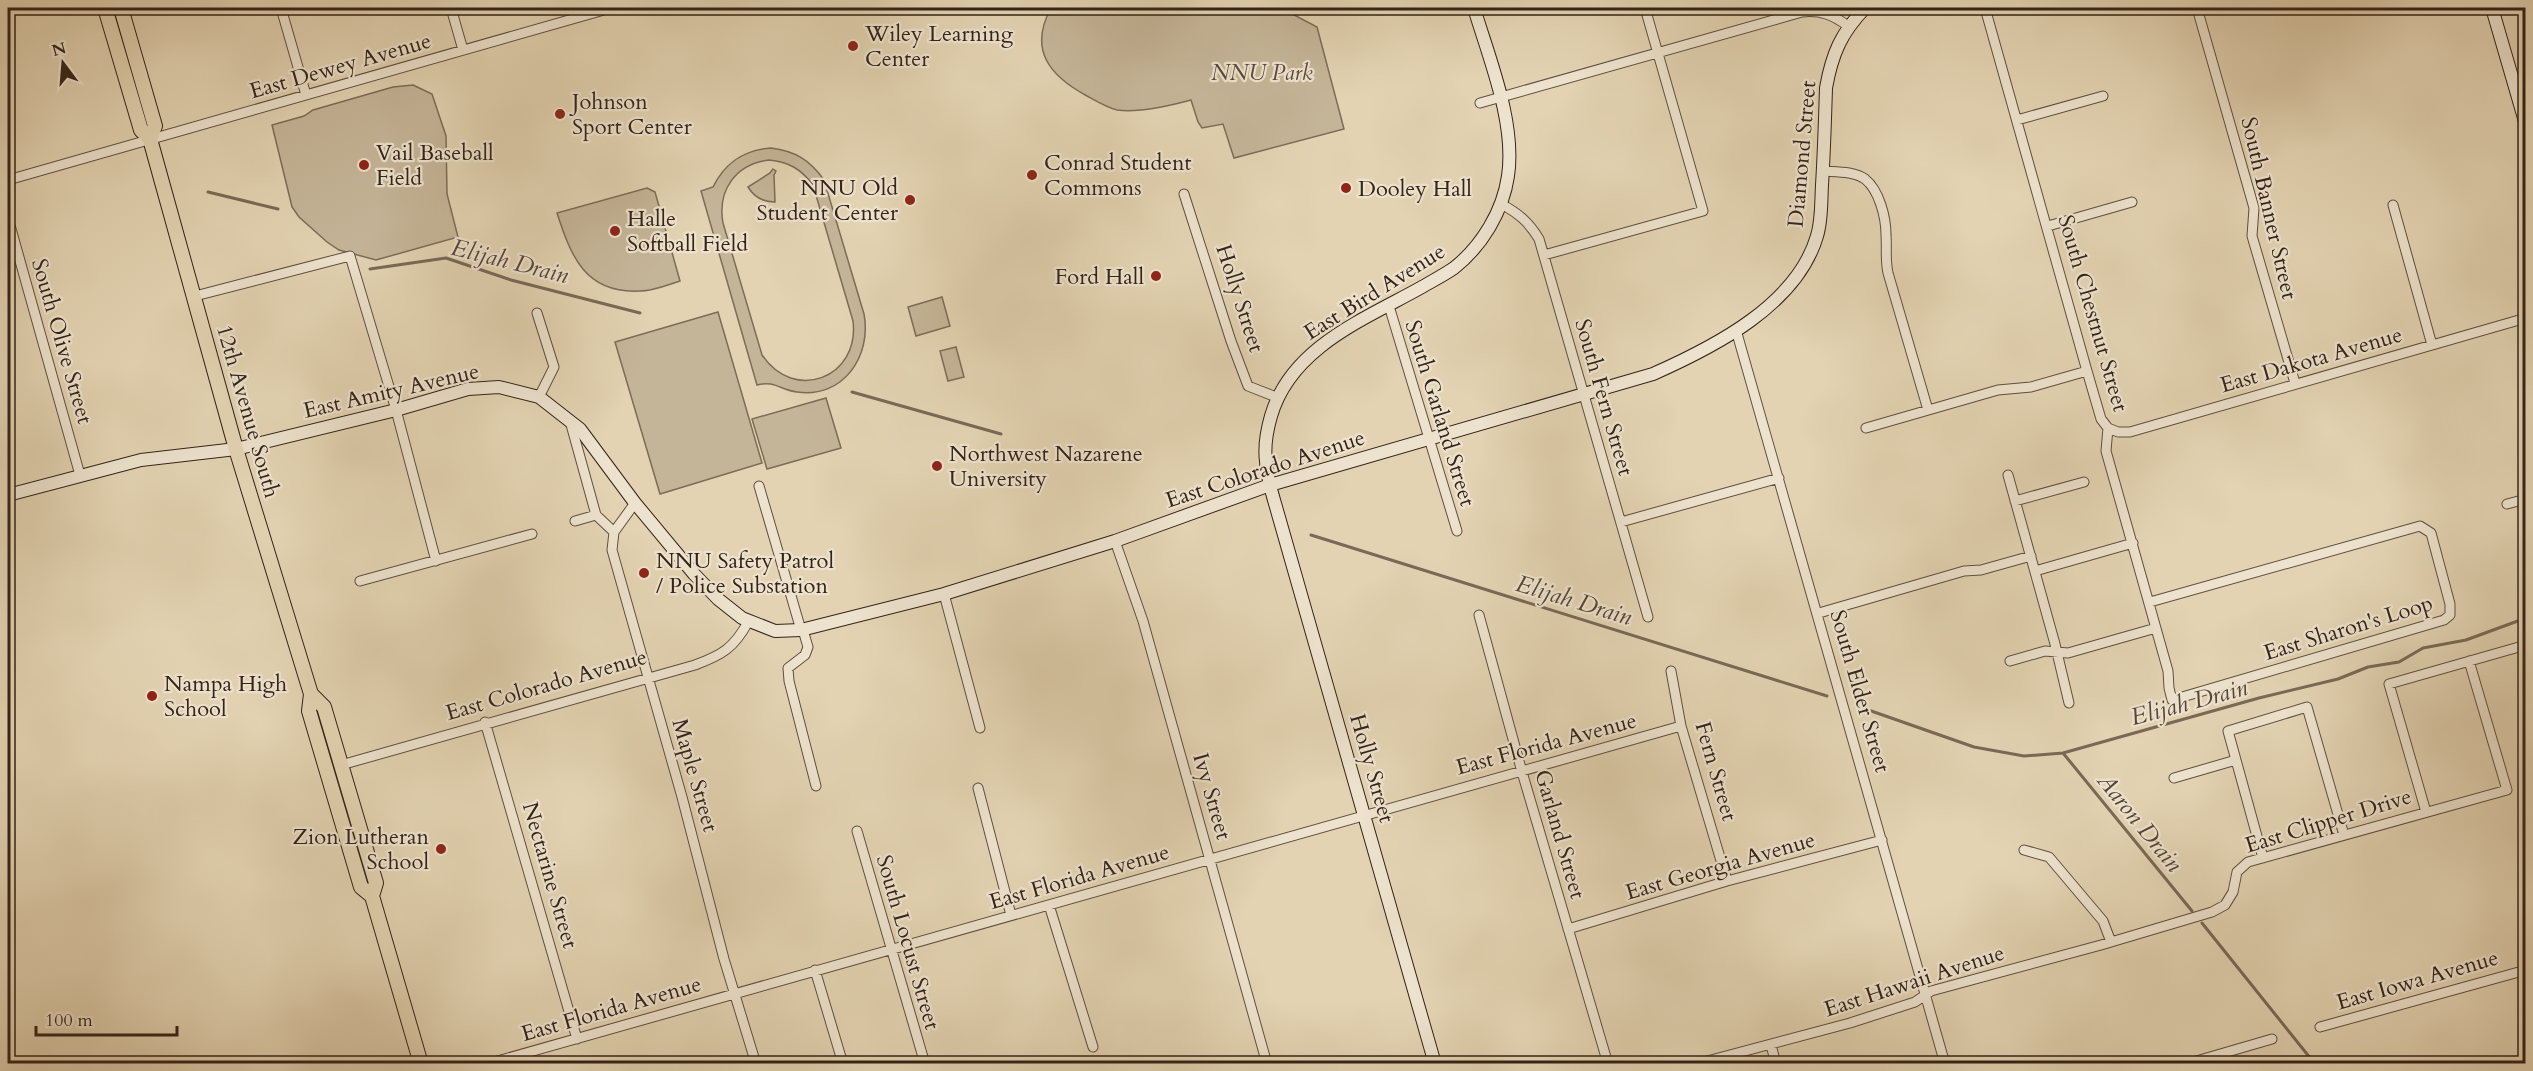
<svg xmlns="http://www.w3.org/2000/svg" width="2533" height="1071" viewBox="0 0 2533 1071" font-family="Cardo,serif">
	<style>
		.green { fill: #c5b598; stroke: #7c6c58; stroke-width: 1.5; fill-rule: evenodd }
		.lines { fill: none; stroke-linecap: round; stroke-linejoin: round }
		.stream { stroke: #796956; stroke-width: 3 }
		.street-casing { stroke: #5f4f3f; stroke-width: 11 }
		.secondary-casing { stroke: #332319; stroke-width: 14 }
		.primary-casing { stroke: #332319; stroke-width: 16 }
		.street { stroke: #ede2cd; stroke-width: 9 }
		.secondary { stroke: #ede2cd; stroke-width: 12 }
		.primary { stroke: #e3d3b2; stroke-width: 14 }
		.poi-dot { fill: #8f2418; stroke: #ede2cd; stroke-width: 2 }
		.labels { text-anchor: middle; stroke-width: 4.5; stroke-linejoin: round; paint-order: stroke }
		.poi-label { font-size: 22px; fill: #332319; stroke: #ede2cd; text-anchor: start }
		.street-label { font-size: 22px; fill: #332319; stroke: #ede2cd }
		.park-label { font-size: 22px; font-style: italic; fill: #584839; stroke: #ede2cd }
		.water-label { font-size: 24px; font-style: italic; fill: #564637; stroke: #ede2cd }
	</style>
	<rect width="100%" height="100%" fill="#e3d3b2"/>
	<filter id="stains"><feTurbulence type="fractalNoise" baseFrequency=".00333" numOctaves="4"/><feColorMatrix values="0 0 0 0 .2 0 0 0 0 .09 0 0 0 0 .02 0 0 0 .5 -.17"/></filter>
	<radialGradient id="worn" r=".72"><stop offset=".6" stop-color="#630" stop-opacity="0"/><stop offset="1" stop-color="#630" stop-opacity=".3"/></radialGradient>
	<path class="green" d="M1051,8H1281L1317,27L1344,129L1234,158L1223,124L1202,128L1198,122L1191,100C1169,106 1139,113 1117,110C1108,108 1096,101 1087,96C1050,76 1028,50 1051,8Z
		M413,85L432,94L446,136L447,194L458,237L376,260L339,250L327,242L299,217L292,207L272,125L304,116L313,110L393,87Z
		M771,148C795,151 810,160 824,180L864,314C872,356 843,399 797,392C779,390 776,380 757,385L701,191L713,187C725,163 743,150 771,148ZM769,160C789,162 801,169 813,185L853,321C860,378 794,403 762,355L723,223C717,190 736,164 769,160Z
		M773,169L776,171L774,175L775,202C763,202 754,197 748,187L770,173Z
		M647,188L655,192L680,281C667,285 653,291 640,291C585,294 571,256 557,213Z
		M942,297L950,326L916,336L908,307Z
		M718,312L762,463L660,494L615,342Z
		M956,347L964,377L948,381L940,351Z
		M826,398L841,448L767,469L752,419Z"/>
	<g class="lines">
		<path class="stream" d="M208,192L278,209
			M370,269L446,258L511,280L640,313
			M852,392L1001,434
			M1311,535L1827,696
			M1857,706L1974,747L2024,756L2063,753L2259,698L2338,679L2368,667L2399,662L2423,648L2466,640L2526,618
			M2063,753L2192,911
			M2202,923L2315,1064"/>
		<defs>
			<path id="street" d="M281,8L306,95
				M451,8L463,50
				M1985,8L2087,371L2101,419L2108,428L2106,451L2168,671L2169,688L2172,700L2444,620L2450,615V604L2431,533L2420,526L2150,602
				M2197,8L2254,208L2252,236L2295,383
				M1480,103L1802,12C1821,10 1833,15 1848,26
				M2017,120L2103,96
				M1823,171C1836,172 1854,171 1865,179C1879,190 1886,217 1886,235C1887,248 1885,259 1888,273L1928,410
				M8,180L611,8
				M1184,194L1231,341L1248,386L1276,397
				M1501,204C1518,213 1529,222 1539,239L1648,617
				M2393,205L2432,345
				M8,218L80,475
				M2048,226L2132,202
				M1544,255L1703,211L1645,8
				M195,296L350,256L396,410L436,561
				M1389,306L1457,531
				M537,313L554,367L539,397
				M1736,330L1945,1064
				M570,421L596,515
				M1866,428L1998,390L2031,387L2087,371
				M2108,428L2118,432H2130L2526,318
				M2008,475L2055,644L2069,703
				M759,486L801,630
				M2015,501L2084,482
				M635,503L614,532L612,550L682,797L724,959L756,1064
				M2507,504L2526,499
				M575,521L596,515L614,532
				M1621,522L1779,478
				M1115,541L1143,621L1267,1064
				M2035,571L2133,543
				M360,581L532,534
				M944,594L980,728
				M1819,613L1964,571L1981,570L2031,556
				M1479,615L1522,772L1608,1064
				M803,630L808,647L805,655L788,668L789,681L816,786
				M2010,661L2045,651L2068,653L2156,628
				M1671,671L1681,726L1727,881
				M485,722L577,1039
				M341,765L695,665C722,655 734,648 748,622
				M2174,778L2236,760
				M978,788L1011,915
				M2426,812L2389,684L2526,645
				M857,831L925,1064
				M2024,850L2049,857L2103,921L2111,942
				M2263,858L2228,731L2307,707L2344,835
				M1049,905L1093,1047
				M1568,929L1727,881L1882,840
				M815,970L843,1064
				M2320,1027L2526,970
				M1771,1045L1776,1064
				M487,1064L1681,726
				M1696,1064L1850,1023L1915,1002L1931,991L2101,945L2212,912L2225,905L2233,892L2237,872L2248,862L2507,790L2469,661
				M2186,1064L2272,1039"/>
			<path id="secondary" d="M2492,8L2526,125
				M8,495L141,460L236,449L396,410L468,389L499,387L539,397L580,429L635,503L694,574L718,599L742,618L775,631L801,630L944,594L1115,541L1270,485L1653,374C1714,347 1797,305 1817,236C1822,220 1821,202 1822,185C1824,153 1825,121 1826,88C1832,54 1841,33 1865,8
				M1435,1064L1278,514C1273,496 1267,479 1266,461C1264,446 1267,430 1271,416C1291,347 1365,319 1422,287C1432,281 1444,275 1454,268C1482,246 1503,211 1508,176C1516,123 1489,58 1474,8"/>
			<path id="primary" d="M105,8L141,130L150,139L236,449L311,694L309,711L361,887L372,896
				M121,8L155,126L150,139
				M311,694L324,707L376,883L372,896L421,1064"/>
		</defs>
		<use href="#street" class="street-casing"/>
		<use href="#secondary" class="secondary-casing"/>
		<use href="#primary" class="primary-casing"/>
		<use href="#street" class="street"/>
		<use href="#secondary" class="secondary"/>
		<use href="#primary" class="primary"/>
	</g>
	<g class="poi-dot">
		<circle cx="853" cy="46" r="6"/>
		<circle cx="560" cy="114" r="6"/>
		<circle cx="364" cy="165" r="6"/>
		<circle cx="1032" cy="175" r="6"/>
		<circle cx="1346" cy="188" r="6"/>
		<circle cx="910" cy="200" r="6"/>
		<circle cx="615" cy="231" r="6"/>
		<circle cx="1156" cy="276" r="6"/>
		<circle cx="937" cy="466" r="6"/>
		<circle cx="644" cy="573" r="6"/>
		<circle cx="152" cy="696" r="6"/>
		<circle cx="441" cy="849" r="6"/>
	</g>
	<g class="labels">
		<g class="poi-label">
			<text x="865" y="41">Wiley Learning<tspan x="865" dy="25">Center</tspan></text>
			<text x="572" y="109">Johnson<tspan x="572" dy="25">Sport Center</tspan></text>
			<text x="376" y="160">Vail Baseball<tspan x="376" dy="25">Field</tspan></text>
			<text x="1044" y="170">Conrad Student<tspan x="1044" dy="25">Commons</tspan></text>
			<text x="898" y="195" text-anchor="end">NNU Old<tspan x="898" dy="25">Student Center</tspan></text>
			<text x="1358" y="196">Dooley Hall</text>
			<text x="627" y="226">Halle<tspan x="627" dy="25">Softball Field</tspan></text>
			<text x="1144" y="284" text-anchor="end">Ford Hall</text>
			<text x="949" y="461">Northwest Nazarene<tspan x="949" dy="25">University</tspan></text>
			<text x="656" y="568">NNU Safety Patrol<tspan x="656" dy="25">/ Police Substation</tspan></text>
			<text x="164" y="691">Nampa High<tspan x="164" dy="25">School</tspan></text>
			<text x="429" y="844" text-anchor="end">Zion Lutheran<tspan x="429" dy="25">School</tspan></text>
		</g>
		<g class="street-label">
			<text transform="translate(340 65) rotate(-16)" y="8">East Dewey Avenue</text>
			<text transform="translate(1801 154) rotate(-85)" y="8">Diamond Street</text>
			<text transform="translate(2270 208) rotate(77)" y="8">South Banner Street</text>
			<text transform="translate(1374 291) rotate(-32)" y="8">East Bird Avenue</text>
			<text transform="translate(1241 298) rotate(72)" y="8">Holly Street</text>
			<text transform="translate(2094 313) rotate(74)" y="8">South Chestnut Street</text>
			<text transform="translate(63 341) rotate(74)" y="8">South Olive Street</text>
			<text transform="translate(2311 359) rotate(-16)" y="8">East Dakota Avenue</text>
			<text transform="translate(391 390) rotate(-13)" y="8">East Amity Avenue</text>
			<text transform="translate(1605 397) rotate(74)" y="8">South Fern Street</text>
			<text transform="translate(249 411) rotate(74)" y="8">12th Avenue South</text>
			<text transform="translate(1441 413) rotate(73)" y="8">South Garland Street</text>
			<text transform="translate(1265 468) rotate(-18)" y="8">East Colorado Avenue</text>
			<text transform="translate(2348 627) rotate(-17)" y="8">East Sharon's Loop</text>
			<text transform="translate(546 684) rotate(-16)" y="8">East Colorado Avenue</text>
			<text transform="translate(1861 691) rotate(74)" y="8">South Elder Street</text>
			<text transform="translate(1546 743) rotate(-15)" y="8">East Florida Avenue</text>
			<text transform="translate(1373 768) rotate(74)" y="8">Holly Street</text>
			<text transform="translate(1717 771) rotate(74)" y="8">Fern Street</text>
			<text transform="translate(696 775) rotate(74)" y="8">Maple Street</text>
			<text transform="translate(1213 796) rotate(74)" y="8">Ivy Street</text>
			<text transform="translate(2328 820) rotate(-17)" y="8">East Clipper Drive</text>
			<text transform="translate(1561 834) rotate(74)" y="8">Garland Street</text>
			<text transform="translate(1720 865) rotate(-16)" y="8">East Georgia Avenue</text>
			<text transform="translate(551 875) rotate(74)" y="8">Nectarine Street</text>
			<text transform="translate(1079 876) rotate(-16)" y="8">East Florida Avenue</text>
			<text transform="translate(909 942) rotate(74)" y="8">South Locust Street</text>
			<text transform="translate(2417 979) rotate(-16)" y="8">East Iowa Avenue</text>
			<text transform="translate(1914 980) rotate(-18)" y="8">East Hawaii Avenue</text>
			<text transform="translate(611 1008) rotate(-16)" y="8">East Florida Avenue</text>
		</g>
		<g class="park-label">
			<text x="1262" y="80">NNU Park</text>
		</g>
		<g class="water-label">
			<text transform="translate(510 261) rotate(14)" y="8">Elijah Drain</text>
			<text transform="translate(1574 600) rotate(17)" y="8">Elijah Drain</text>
			<text transform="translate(2189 702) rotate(-15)" y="8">Elijah Drain</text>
			<text transform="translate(2140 822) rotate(51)" y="8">Aaron Drain</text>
		</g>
	</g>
	<rect width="2533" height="1071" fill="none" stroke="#e3d3b2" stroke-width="30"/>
	<rect x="9" y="9" width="2515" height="1053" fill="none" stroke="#332319" stroke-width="3"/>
	<rect x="15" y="15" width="2503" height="1041" fill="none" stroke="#332319" stroke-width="1.5"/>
	<g transform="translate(63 63) rotate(344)" stroke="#ede2cd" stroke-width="4.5" paint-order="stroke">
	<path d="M0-4.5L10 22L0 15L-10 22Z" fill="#332319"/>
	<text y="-9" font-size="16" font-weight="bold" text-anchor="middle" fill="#332319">N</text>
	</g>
	<path d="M36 1026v9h141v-9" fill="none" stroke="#332319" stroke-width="3"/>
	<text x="45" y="1026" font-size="18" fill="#332319" stroke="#ede2cd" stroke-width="4.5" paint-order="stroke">100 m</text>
	<rect width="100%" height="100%" filter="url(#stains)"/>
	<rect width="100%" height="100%" fill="url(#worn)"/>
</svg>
